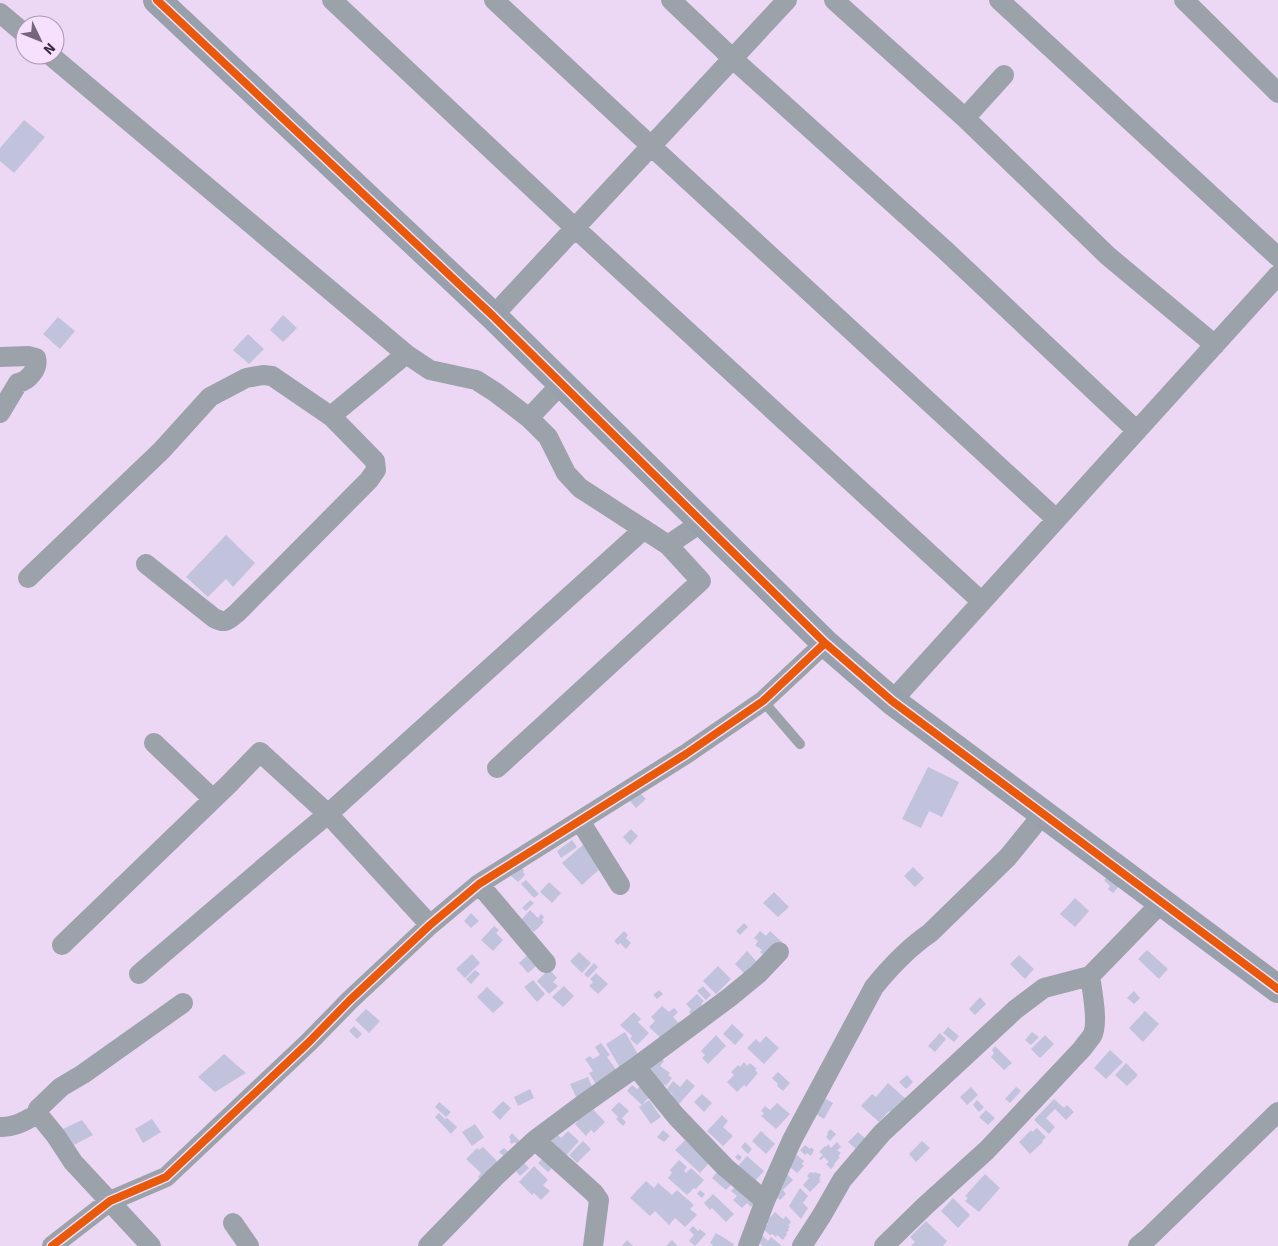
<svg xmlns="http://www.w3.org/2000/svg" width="1278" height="1246" viewBox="0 0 1278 1246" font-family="Signika,sans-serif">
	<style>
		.building { fill: #c1c3dd }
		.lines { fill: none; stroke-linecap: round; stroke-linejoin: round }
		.lane { stroke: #9ba2aa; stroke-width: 10 }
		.street { stroke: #9ba2aa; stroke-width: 20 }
		.secondary { stroke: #98a1ab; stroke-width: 28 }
		.cycleway-casing { stroke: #f6e0fe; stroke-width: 11 }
		.cycleway { stroke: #e8590c; stroke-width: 8 }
	</style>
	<rect width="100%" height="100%" fill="#ecd8f4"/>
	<path class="building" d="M24,120L45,137L14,173L0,161V148Z
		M283,315L297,328L283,342L270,330Z
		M58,317L75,331L60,349L43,334Z
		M248,334L264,349L249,364L233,350Z
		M226,535L255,563L233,587L226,579L208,597L186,577Z
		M928,767L959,782L942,817L929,811L921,828L902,819Z
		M638,791L646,799L636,808L629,800Z
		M631,829L638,836L630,845L623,837Z
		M572,840L577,847L561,858L557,851Z
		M584,844L603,866L582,885L562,863Z
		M913,867L924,878L915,887L904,876Z
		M519,868H522L524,870L523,872L525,875L518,882L511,876Z
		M1111,874L1121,884L1113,893L1108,889L1110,886L1104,880Z
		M526,880L539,894L534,898L521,884Z
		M549,882L561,893L552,903L540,892Z
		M774,892L789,907L778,917L763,903Z
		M1075,898L1089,911L1075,927L1060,914Z
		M530,900L534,903L526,911L522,908Z
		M530,910L538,918L541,914L544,917L542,920L544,922L534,932L521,920Z
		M471,913L479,921L471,928L464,921Z
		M744,923L748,927L740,935L736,931Z
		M494,926L499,930L496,933L503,940L493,951L481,940Z
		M624,931L628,935L626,938L631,943L626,949L620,943L618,945L614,941Z
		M760,931L766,936L770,931L782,942L767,959L760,952L762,950L755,945L758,941L754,938Z
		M1147,950L1168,969L1159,979L1138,959Z
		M747,951L758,963L746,975L735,964Z
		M531,952L541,962L528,973L519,963Z
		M579,952L591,963L582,973L570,961Z
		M472,954L480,963L465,978L456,969Z
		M1019,955L1034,969L1025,979L1010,964Z
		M594,963L598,967L588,978L584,974Z
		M718,966L731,979L716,994L703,981Z
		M549,969L557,978L553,982L558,986L549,994L537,981Z
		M475,970L480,974L471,984L466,979Z
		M596,973L608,984L598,994L589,986L593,982L590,979Z
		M533,980L545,994L537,1002L524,987Z
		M564,986L574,996L563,1007L552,997Z
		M703,986L711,995L706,1000L697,991Z
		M487,987L504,1003L493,1013L477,997Z
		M659,990L663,994L657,999L653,995Z
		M1134,991L1140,998L1134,1004L1127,998Z
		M697,994L704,1001L701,1004L706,1009L696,1019L689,1012L691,1009L686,1004Z
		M980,997L986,1004L975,1015L969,1009Z
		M662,1006L669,1012L674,1008L678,1012L673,1017L682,1026L666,1043L649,1027L655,1021L651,1017Z
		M366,1009L380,1021L369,1033L355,1020Z
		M1145,1011L1159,1024L1143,1042L1129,1028Z
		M634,1012L641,1019L638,1022L649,1033L637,1045L630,1039L632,1036L620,1025Z
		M732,1024L744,1035L735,1045L723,1034Z
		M354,1026L362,1034L357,1039L349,1031Z
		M948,1027L959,1036L954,1042L943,1033Z
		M625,1032L639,1056L620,1068L606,1044Z
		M1032,1032L1039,1037L1031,1045L1025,1040Z
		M940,1033L946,1039L935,1052L928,1046Z
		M716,1035L726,1046L708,1064L702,1058L705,1055L701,1051Z
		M1045,1035L1054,1044L1040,1058L1031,1049Z
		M766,1036L779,1048L764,1064L747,1048L756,1039L760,1043Z
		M601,1043L610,1055L607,1057L617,1071L597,1086L589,1073L593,1071L585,1059L590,1056L593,1059L600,1055L595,1047Z
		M995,1046L1012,1063L1004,1070L991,1057L994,1053L992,1050Z
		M1110,1050L1123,1062L1106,1079L1094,1068Z
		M224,1054L246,1073L215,1092L198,1077Z
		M660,1057L664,1061L660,1066L670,1073L668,1075L672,1078L666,1086L665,1084L661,1089L644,1070Z
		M744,1062L747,1066L750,1063L757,1069L755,1070L758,1073L746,1087L744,1085L737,1092L727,1082L734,1075L731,1072L738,1065L740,1067Z
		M1126,1063L1138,1075L1127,1086L1115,1075Z
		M778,1072L790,1083L783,1091L777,1086L778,1084L772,1078Z
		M907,1075L913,1082L906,1089L899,1082Z
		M588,1077L594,1091L577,1099L570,1084Z
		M687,1079L695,1086L679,1104L671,1096L673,1095L667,1089L673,1081L680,1087Z
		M643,1083L653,1093L642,1105L649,1100L661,1117L651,1124L639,1107L642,1105L627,1091L632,1085L637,1089Z
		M888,1083L906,1099L892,1114L889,1111L879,1122L861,1106L872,1094L876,1097Z
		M971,1087L978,1095L967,1105L960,1097Z
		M1016,1087L1021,1091L1010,1103L1005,1099Z
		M530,1089L534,1098L518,1106L514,1097Z
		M702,1094L712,1103L704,1112L694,1102Z
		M824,1098L833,1103L824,1119L814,1113Z
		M1054,1099L1064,1108L1067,1105L1074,1112L1066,1120L1055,1109L1046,1118L1055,1127L1049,1134L1034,1120Z
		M977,1100L984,1107L979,1112L973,1105Z
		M503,1101L511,1108L500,1120L492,1112Z
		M439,1102L451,1112L446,1117L435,1107Z
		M619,1102L629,1111L622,1118L626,1122L623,1126L616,1119L618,1117L611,1110Z
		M777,1103L790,1114L776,1129L761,1116L764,1113L761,1111L765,1106L770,1110Z
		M591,1107L605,1122L594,1133L591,1130L586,1136L575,1124L578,1121L574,1117Z
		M986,1110L995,1118L988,1125L979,1117Z
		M439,1113L445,1119L447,1118L457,1127L451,1134L435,1117Z
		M722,1115L728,1121L723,1127L733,1136L723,1146L707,1131Z
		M152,1119L161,1132L143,1143L135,1129Z
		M82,1120L93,1135L74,1145L63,1129Z
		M475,1124L484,1137L472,1146L462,1132Z
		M1037,1128L1046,1137L1042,1141L1043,1142L1030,1154L1019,1142L1031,1130L1032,1132Z
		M830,1129L836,1134L830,1141L826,1137L828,1134L827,1133Z
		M663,1130L670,1136L664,1142L657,1137Z
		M568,1131L579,1141L564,1158L546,1141L555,1132L561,1138Z
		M761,1131L775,1144L766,1154L752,1141Z
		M858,1132L867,1140L857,1150L848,1142Z
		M512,1133L520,1141L517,1144L514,1142L512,1144L509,1141L511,1140L509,1137Z
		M685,1140L710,1162L700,1173L675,1150Z
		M583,1141L591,1149L577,1163L569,1155Z
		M922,1141L930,1148L916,1162L909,1154Z
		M745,1142L752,1149L748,1154L741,1147Z
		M837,1142L841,1147L837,1150L841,1153L838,1156L840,1157L834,1164L835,1165L831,1169L826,1164L829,1162L824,1157L821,1160L819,1159L823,1155L819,1152L825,1146L826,1147L828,1144L831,1148Z
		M805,1145L810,1149L811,1147L814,1150L811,1156L807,1153L805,1155L800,1150Z
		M483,1147L501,1165L482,1181L478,1177L481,1173L466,1159L477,1148L479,1150Z
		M504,1148L509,1152L505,1157L499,1152Z
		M738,1154L742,1157L739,1161L735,1157Z
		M797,1155L804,1161L802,1164L804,1166L797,1173L788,1165Z
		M747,1156L764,1171L755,1181L738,1166Z
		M544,1157L554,1166L548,1172L538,1163Z
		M679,1160L687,1167L684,1171L686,1173L691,1168L704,1180L696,1189L694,1188L687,1195L668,1178L672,1173L670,1170Z
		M523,1162L529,1168L520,1176L515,1170Z
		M534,1166L548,1180L543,1185L550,1191L541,1200L534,1193L532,1195L519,1182Z
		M720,1169L734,1182L726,1190L712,1178Z
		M785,1172L793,1180L783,1190L786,1194L780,1200L778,1198L775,1200Z
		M810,1172L811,1173L812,1172L813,1173L816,1172L818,1174L819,1173L821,1175L819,1178L821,1179L819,1180L821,1181L810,1192L803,1185L809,1178L807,1176Z
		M985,1174L1000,1188L979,1212L965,1201L968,1198L965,1196Z
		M646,1181L654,1188L658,1183L672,1195L677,1190L694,1205L690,1209L697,1215L685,1227L675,1218L669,1225L655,1211L650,1216L630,1198Z
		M736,1186L757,1200L751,1207L747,1203L742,1208L733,1200L737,1196L731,1191Z
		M800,1188L808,1196L803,1203L808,1208L801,1219L789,1206Z
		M700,1190L705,1194L702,1198L697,1194Z
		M713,1194L734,1214L726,1222L712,1208L710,1210L704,1203Z
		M953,1198L970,1215L958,1228L941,1211Z
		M775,1212L783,1219L786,1216L791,1222L788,1226H790L788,1229L789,1230L786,1233L787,1234L783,1240L777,1235L776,1237L772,1234L770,1235L763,1229L768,1224L766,1222Z
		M926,1221L947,1241L943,1246H911L915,1242L910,1237Z
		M693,1226L698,1231L700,1229L706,1234L695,1246L689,1241L694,1235L689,1230Z
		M716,1233L734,1244L733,1246H712L713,1245L710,1243Z
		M762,1235L768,1241L771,1237L782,1246H763L757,1241Z
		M627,1240L633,1246H622Z
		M672,1240L677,1245L676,1246H666Z"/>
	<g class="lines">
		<path class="lane" d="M763,701L800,744"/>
		<path class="street" d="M332,0L575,228L982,602
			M494,0L651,146L1056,519
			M671,0L732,58L946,251L1137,431
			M834,0L965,118L1108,256L1215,345
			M999,0L1278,257
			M1184,0L1278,93
			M0,13L25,34
			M50,55L406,354L430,370L476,380L495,392L529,418L548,437L566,473L580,488L668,545L701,581L497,768
			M965,118L1004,75
			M493,316L787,0
			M0,357L29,356L36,358C39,369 28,381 18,383L0,413
			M529,418L561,384
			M668,545L702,522
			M146,564L214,618C226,624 227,621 237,613L369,480L376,470L375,461L332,417
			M28,578L162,450L210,397L246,378L263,375L272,376L332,417L337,411L406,354
			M892,701L1278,275
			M154,743L213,799
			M580,821L620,885
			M479,884L546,963
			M62,945L229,784L260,752L328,814L430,925
			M139,974L281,853L328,814L644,529
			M636,1067L676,1116L725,1167L765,1201
			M0,1127C14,1128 26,1120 38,1114
			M535,1140L594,1193L599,1200L593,1246
			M233,1223L249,1246
			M52,1246L110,1201L166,1177L309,1042L350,1000L430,925L479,884L686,754L763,701L825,643
			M151,1246L73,1162L56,1136L38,1114V1109L61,1087L83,1074L183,1003
			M428,1246L495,1177L535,1140L582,1105L636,1067L730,997L758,974L779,952
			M748,1246L765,1201L792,1140L874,987C891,966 908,948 930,933L1008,857L1043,814
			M802,1246L822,1215L842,1180L882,1133L1016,1009L1044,988L1090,976
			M884,1246L925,1206L987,1150L1082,1049C1085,1045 1089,1040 1092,1036C1099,1024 1092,990 1090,976L1162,902
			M1138,1246L1149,1237L1278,1112"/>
		<path class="secondary" d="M157,0L493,316L825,643L892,701L1278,989"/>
		<defs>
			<path id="cycleway" d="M157,0L493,316L825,643L892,701L1278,989
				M52,1246L110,1201L166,1177L309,1042L350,1000L430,925L479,884L686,754L763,701L825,643"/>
		</defs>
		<use href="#cycleway" class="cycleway-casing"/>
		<use href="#cycleway" class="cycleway"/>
	</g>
	<g transform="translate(40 40) rotate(133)"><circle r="24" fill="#f6e0fe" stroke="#a997b0"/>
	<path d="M0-4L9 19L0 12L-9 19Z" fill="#76667c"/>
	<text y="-8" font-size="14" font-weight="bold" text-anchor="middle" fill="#36293c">N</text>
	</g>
</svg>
